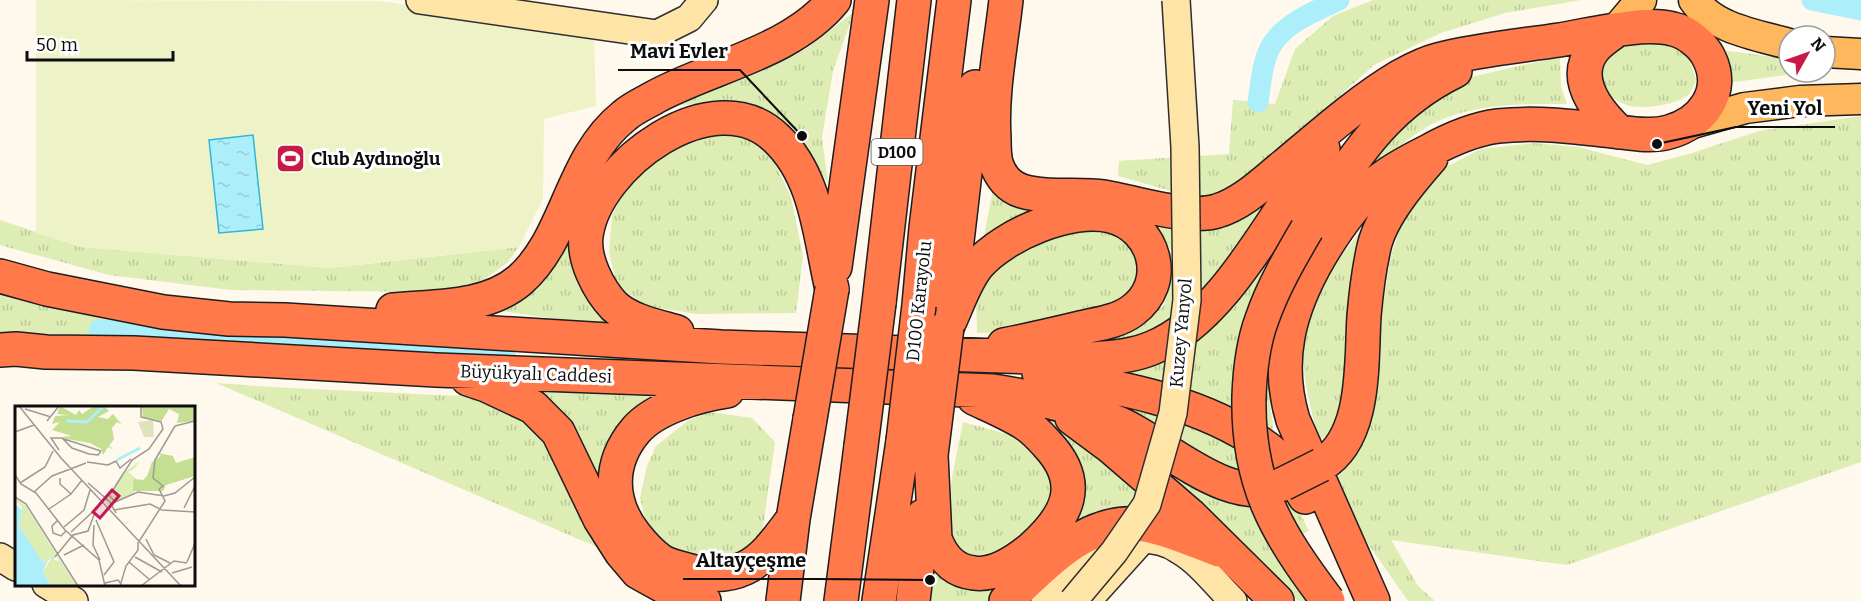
<svg xmlns="http://www.w3.org/2000/svg" width="1861" height="601" viewBox="0 0 1861 601" font-family="Bitter,serif">
	<style>
		.grass { fill: url(#grass-tufts) }
		.pitch { fill: #edf3c6 }
		.water { fill: url(#water-ripples); stroke: #2eb7d9; stroke-width: 1.5 }
		.lines { fill: none; stroke-linecap: round; stroke-linejoin: round }
		.canal { stroke: #adeefb; stroke-width: 21 }
		.secondary-casing { stroke: #2f2f2f; stroke-width: 30 }
		.primary-casing { stroke: #1e1e1e; stroke-width: 33 }
		.highway-casing { stroke: #1e1e1e; stroke-width: 36 }
		.secondary { stroke: #ffe4a8; stroke-width: 27 }
		.primary { stroke: #ffb75d; stroke-width: 30 }
		.highway { stroke: #ff794b; stroke-width: 33 }
		.secondary-bridge-casing { stroke: #2f2f2f; stroke-width: 30; stroke-linecap: butt }
		.highway-bridge-casing { stroke: #1e1e1e; stroke-width: 36; stroke-linecap: butt }
		.secondary-bridge { stroke: #ffe4a8; stroke-width: 27 }
		.highway-bridge { stroke: #ff794b; stroke-width: 33 }
		.labels { text-anchor: middle; stroke-width: 6; stroke-linejoin: round; paint-order: stroke }
		.shield { fill: #fff; stroke: #565656; stroke-width: 1.5 }
		.shield-label { font-size: 16px; font-weight: bold; fill: #0d0d0d }
		.poi-label { font-size: 18px; font-weight: bold; fill: #0d0d0d; stroke: #fff; text-anchor: start }
		.street-label { font-size: 18px; fill: #0d0d0d; stroke: #fff }
		.inset-river { fill: none; stroke: #adeefb; stroke-width: 3 }
		.inset-road { fill: none; stroke: #9e9a93; stroke-width: 1.5 }
		.view { fill: #c2185b; fill-opacity: 0.15; stroke: #c2185b; stroke-width: 3 }
		.inset-edge { fill: none; stroke: #0d0d0d; stroke-width: 3 }
		.leader { fill: none; stroke: #0d0d0d; stroke-width: 2 }
		.callout-dot { fill: #0d0d0d; stroke: #fff; stroke-width: 2 }
		.callout-label { font-size: 20px; text-anchor: middle; font-weight: bold; fill: #0d0d0d; stroke: #fff; stroke-width: 6; stroke-linejoin: round; paint-order: stroke }
	</style>
	<defs>
		<pattern id="grass-tufts" width="24" height="20" patternUnits="userSpaceOnUse" patternTransform="scale(1.5)"><rect width="24" height="20" fill="#ddedb3"/><path d="M3 7l-1-3M5 7V3M7 7l1-3M15 17l-1-3M17 17v-4M19 17l1-3" fill="none" stroke="#bcca99"/></pattern>
		<pattern id="water-ripples" width="26" height="14" patternUnits="userSpaceOnUse" patternTransform="scale(1.5)"><rect width="26" height="14" fill="#adeefb"/><path d="M2 4q2-2 4 0t4 0M15 11q2-2 4 0t4 0" fill="none" stroke="#94cbd6"/></pattern>
	</defs>
	<rect width="100%" height="100%" fill="#fff8ed"/>
	<path class="grass" d="M1373,0H1581L1505,13L1441,33L1374,65L1303,129L1242,187L1199,199L1118,176L1119,161L1229,154L1233,100L1275,104L1295,49L1333,16Z
		M854,12L833,71L822,137L828,184L796,130L748,102L680,105L733,80L806,49Z
		M1627,39L1674,44L1690,60L1696,80C1694,84 1692,90 1690,93C1679,105 1645,109 1630,106C1618,103 1607,94 1598,85C1598,60 1606,51 1627,39Z
		M1721,50L1789,59V72H1808L1727,83Z
		M1560,57L1561,87L1567,104C1521,104 1474,103 1432,124C1408,137 1381,163 1359,181L1398,124L1466,78Z
		M1861,116V462L1567,565L1391,540L1418,586L1435,601H1408L1364,538L1337,478L1356,450L1376,383L1384,298L1391,256L1405,213L1442,169L1481,149L1534,143L1578,147L1647,165L1689,154L1759,131Z
		M736,128L770,153L791,197L803,256L796,313L697,314L647,306L617,286L609,252L612,216L632,174L665,141Z
		M1293,174L1221,274L1157,331L1120,348L1068,345L1135,325L1164,305L1171,283L1172,250L1138,217Z
		M993,189L1064,206L982,247Z
		M1371,218L1350,386L1333,433L1319,440C1306,392 1291,335 1318,288C1333,263 1354,241 1371,218Z
		M0,220L81,247L330,268L519,247L507,263L479,283L437,292L231,290L109,275L0,245Z
		M1063,228L1114,229L1146,260L1132,298L1029,332L977,333L976,283L988,267Z
		M574,230L618,328L502,311L554,267Z
		M1270,249L1294,268L1273,337L1269,395L1274,434L1107,372L1159,361L1195,343L1234,307Z
		M0,285L210,333L215,339L27,333L0,336Z
		M216,383L270,387L481,397L507,404L557,452L597,547Z
		M530,391L664,397L614,501Z
		M1102,401L1225,434L1272,469L1223,467Z
		M1019,406L1068,428L1186,522L1123,507L1072,525Z
		M710,412L752,418L775,442L761,541L742,560L717,561L689,555L667,545L647,527L640,498L647,466L656,446L689,420Z
		M963,422L1029,440L1062,479L1040,529L976,563C966,556 956,549 949,538C941,522 959,443 963,422Z
		M1138,447L1199,488L1240,505L1295,502L1309,531L1273,547L1313,601H1298Z
		M935,566L1028,570L989,601H929Z"/>
	<path class="pitch" d="M36,0L380,1L594,33L596,106L544,119L543,199L519,247L330,268L81,247L36,233Z"/>
	<path class="water" d="M253,135L263,229L219,233L209,140Z"/>
	<g class="lines">
		<path class="canal" d="M1812,0L1861,10
			M1258,102C1261,84 1262,59 1273,43C1288,21 1316,11 1339,0
			M99,330L505,355"/>
		<defs>
			<path id="secondary" d="M420,0L657,34L689,18L704,0
				M0,557L16,567
				M46,584L74,601
				M1096,591L1143,539
				M1045,601C1060,581 1091,541 1116,537C1123,536 1132,539 1139,539C1153,539 1168,542 1179,550C1200,562 1216,584 1233,601"/>
			<path id="primary" d="M1694,0C1714,29 1757,35 1789,44
				M1615,31L1641,0
				M1825,52L1861,54
				M1692,123L1745,108L1800,101L1861,99"/>
			<path id="highway" d="M1006,0C1001,46 991,92 994,138C994,146 994,155 996,163C1000,176 1009,187 1022,191C1049,199 1077,193 1104,197C1134,202 1188,220 1217,211C1242,204 1264,182 1284,166C1321,135 1359,101 1401,76C1412,70 1426,63 1438,60C1477,50 1519,46 1559,40C1591,35 1642,21 1673,29C1687,32 1703,45 1709,58C1726,92 1702,123 1669,132C1648,138 1626,132 1604,130C1569,126 1534,122 1498,126C1474,129 1451,139 1429,151C1413,159 1395,168 1380,180C1355,202 1337,227 1320,256C1289,309 1275,360 1293,420L1373,601
				M1615,31C1608,37 1599,42 1593,50C1571,79 1597,111 1619,132
				M1307,229C1351,164 1381,107 1455,71
				M835,267L872,0
				M0,276L47,289L163,312L229,319L285,320L721,347L1093,359C1113,357 1133,356 1152,348C1225,319 1276,210 1323,149
				M950,301L975,87
				M879,303L914,0
				M919,305L926,228L954,0
				M393,310C435,306 486,309 520,280C568,238 570,159 624,116C633,108 645,103 655,97C712,66 792,52 834,0
				M947,327C957,307 964,282 978,265C1004,235 1071,206 1111,216C1155,227 1171,283 1132,311C1117,322 1097,324 1080,328C1055,334 1029,340 1004,345
				M677,332C656,326 630,321 614,306C598,289 583,259 586,236C595,165 714,78 776,138C817,176 820,238 832,289
				M0,350L16,349L46,352L134,353L436,370L993,391C1033,397 1075,407 1113,421C1163,440 1227,510 1283,484
				M1039,373C1111,386 1187,398 1250,437C1259,443 1269,448 1276,456C1288,467 1296,483 1305,497
				M468,379L486,385L533,407L558,432L600,519L621,552L638,572L665,587L704,601
				M727,391C699,395 655,408 636,430C608,463 609,502 635,535C642,544 651,554 661,561C668,565 679,568 687,570C707,576 726,577 745,568C766,558 779,537 793,519
				M1072,418L1111,447L1191,516L1277,601
				M931,455L935,539C942,557 953,571 974,573C995,576 1015,562 1031,549C1067,517 1085,484 1047,444C1040,436 1032,428 1024,423C1008,413 991,406 974,398
				M1321,465C1367,438 1361,361 1364,316C1366,293 1369,269 1374,247C1381,216 1410,182 1431,158
				M783,601L793,519L810,419
				M841,601L861,446
				M879,601L903,441
				M913,601L923,516
				M1006,601C1046,565 1090,512 1150,526C1174,531 1197,542 1219,550"/>
		</defs>
		<use href="#secondary" class="secondary-casing"/>
		<use href="#primary" class="primary-casing"/>
		<use href="#highway" class="highway-casing"/>
		<use href="#secondary" class="secondary"/>
		<use href="#primary" class="primary"/>
		<use href="#highway" class="highway"/>
		<defs>
			<path id="secondary-bridge" d="M1073,601L1114,552L1147,504L1173,413L1187,300L1185,147L1176,0"/>
			<path id="highway-bridge" d="M1307,229C1290,258 1273,287 1262,319C1253,343 1250,369 1249,396C1247,484 1276,532 1328,601
				M810,419L832,289
				M903,441L919,305
				M861,446L879,303
				M931,455L947,327
				M1283,484L1321,465"/>
		</defs>
		<use href="#secondary-bridge" class="secondary-bridge-casing"/>
		<use href="#highway-bridge" class="highway-bridge-casing"/>
		<use href="#secondary-bridge" class="secondary-bridge"/>
		<use href="#highway-bridge" class="highway-bridge"/>
	</g>
	<defs>
		<symbol id="stadium-square" viewBox="-11 -11 22 22"><rect x="-9" y="-9" width="18" height="18" rx="4" fill="#c91945" stroke="#fff"/><path d="M0-5a6.5 5 0 1 0 0 10a6.5 5 0 1 0 0-10ZM-3.5-1.8h7v3.6h-7Z" fill="#fff"/></symbol>
	</defs>
	<g fill-rule="evenodd">
		<use href="#stadium-square" x="274" y="142" width="33" height="33"/>
	</g>
	<g class="labels">
		<rect class="shield" x="871.5" y="139" width="51" height="26" rx="4.5"/>
		<g class="shield-label">
			<text x="897" y="158">D100</text>
		</g>
		<g class="poi-label">
			<text x="311" y="165">Club Aydınoğlu</text>
		</g>
		<g class="street-label">
			<text transform="translate(919 301) rotate(-84)" y="6">D100 Karayolu</text>
			<text transform="translate(1181 333) rotate(-85)" y="6">Kuzey Yanyol</text>
			<text transform="translate(536 374) rotate(2)" y="6">Büyükyalı Caddesi</text>
		</g>
	</g>
	<g transform="translate(15 406)">
		<rect width="180" height="180" fill="#fff8ed"/>
		<path d="M125,55L118,64L113,66L121,72L116,83L120,86L116,88L121,87L95,99L109,117L116,115L111,118L90,96L107,68ZM0,93L11,100L41,148L39,154L44,155L42,150L62,180H36L28,166L37,151L29,158L4,121L7,102Z" fill="#ddedb3"/>
		<path d="M45,0L61,9L64,4L67,8L79,0H89L94,5L83,11L93,13L98,8L107,19L102,16L97,22L99,33L94,40L99,44L93,41L88,49L86,43L75,37L52,33L46,31L57,30L37,24L45,16L37,18L40,10L54,9L42,8ZM127,0H180V15L162,17L164,8L154,3L146,16L128,12ZM143,47L158,50L161,57L180,51V70L151,79L148,85H117L119,73L128,74L132,70L137,56L146,50Z" fill="#c4df91"/>
		<path d="M138,14L139,31H129L123,16Z" fill="#dee3bc"/>
		<path d="M0,98L7,104L4,120L29,158L33,153L41,149L33,154L28,166L36,180H0Z" fill="#adeefb"/>
		<path class="inset-river" d="M51,15L72,16L89,0M102,54L125,42"/>
		<path class="inset-road" d="M4,0L46,52L166,180M10,3L36,11M32,15L44,0M160,20L180,15M0,26L19,19M46,32L86,45M48,33L57,42L74,48L83,49L86,45M44,44L36,32H46M72,56L93,59M93,59L101,55L105,62L116,53M0,69L6,78L21,87L50,124L84,154L90,180M45,72V78L56,88M5,77L30,61L38,45M73,77L95,96L101,107M144,83L148,80L138,72L140,54L160,20M19,86L37,70L71,57M96,87L117,54L134,43L148,23L146,16L126,11V0M94,89L100,96L123,86L149,90L160,87L180,71M0,91L11,98L63,180M169,102L180,80M34,103L56,88L67,74M99,104L135,98L147,104L180,106M81,114L99,156L89,169M42,115L37,120L38,127L46,130L51,125M79,119L78,139L85,154M49,121L69,104L75,84M56,126L84,100M131,133L139,149L155,157M49,149L69,139M40,151L58,129L73,125L79,109M120,151L147,166M114,156L135,174M172,156L180,137M157,167L177,161M90,177L103,174L106,178M105,180L111,160L123,144V137L150,95L144,83M126,180L159,155L172,157"/>
		<path class="view" d="M97,84L104,90L85,112L78,106Z"/>
		<rect width="180" height="180" class="inset-edge"/>
	</g>
	<path class="leader" d="M802 136L740 70H618M1657 144L1736 127H1835M930 580L818 579H683"/>
	<g class="callout-dot">
		<circle cx="802" cy="136" r="6"/>
		<circle cx="1657" cy="144" r="6"/>
		<circle cx="930" cy="580" r="6"/>
	</g>
	<g class="callout-label">
		<text x="679" y="58">Mavi Evler</text>
		<text x="1785" y="115">Yeni Yol</text>
		<text x="751" y="567">Altayçeşme</text>
	</g>
	<g transform="translate(1807 54) rotate(50)"><circle r="28" fill="#ffffff" stroke="#9e9e9e" stroke-width="1.5"/>
	<path d="M0-4.5L10 22L0 15L-10 22Z" fill="#c91945"/>
	<text y="-9" font-size="16" font-weight="bold" text-anchor="middle" fill="#0d0d0d">N</text>
	</g>
	<path d="M27 51v9h146v-9" fill="none" stroke="#0d0d0d" stroke-width="3"/>
	<text x="36" y="51" font-size="18" fill="#0d0d0d" stroke="#ffffff" stroke-width="4.5" paint-order="stroke">50 m</text>
</svg>
